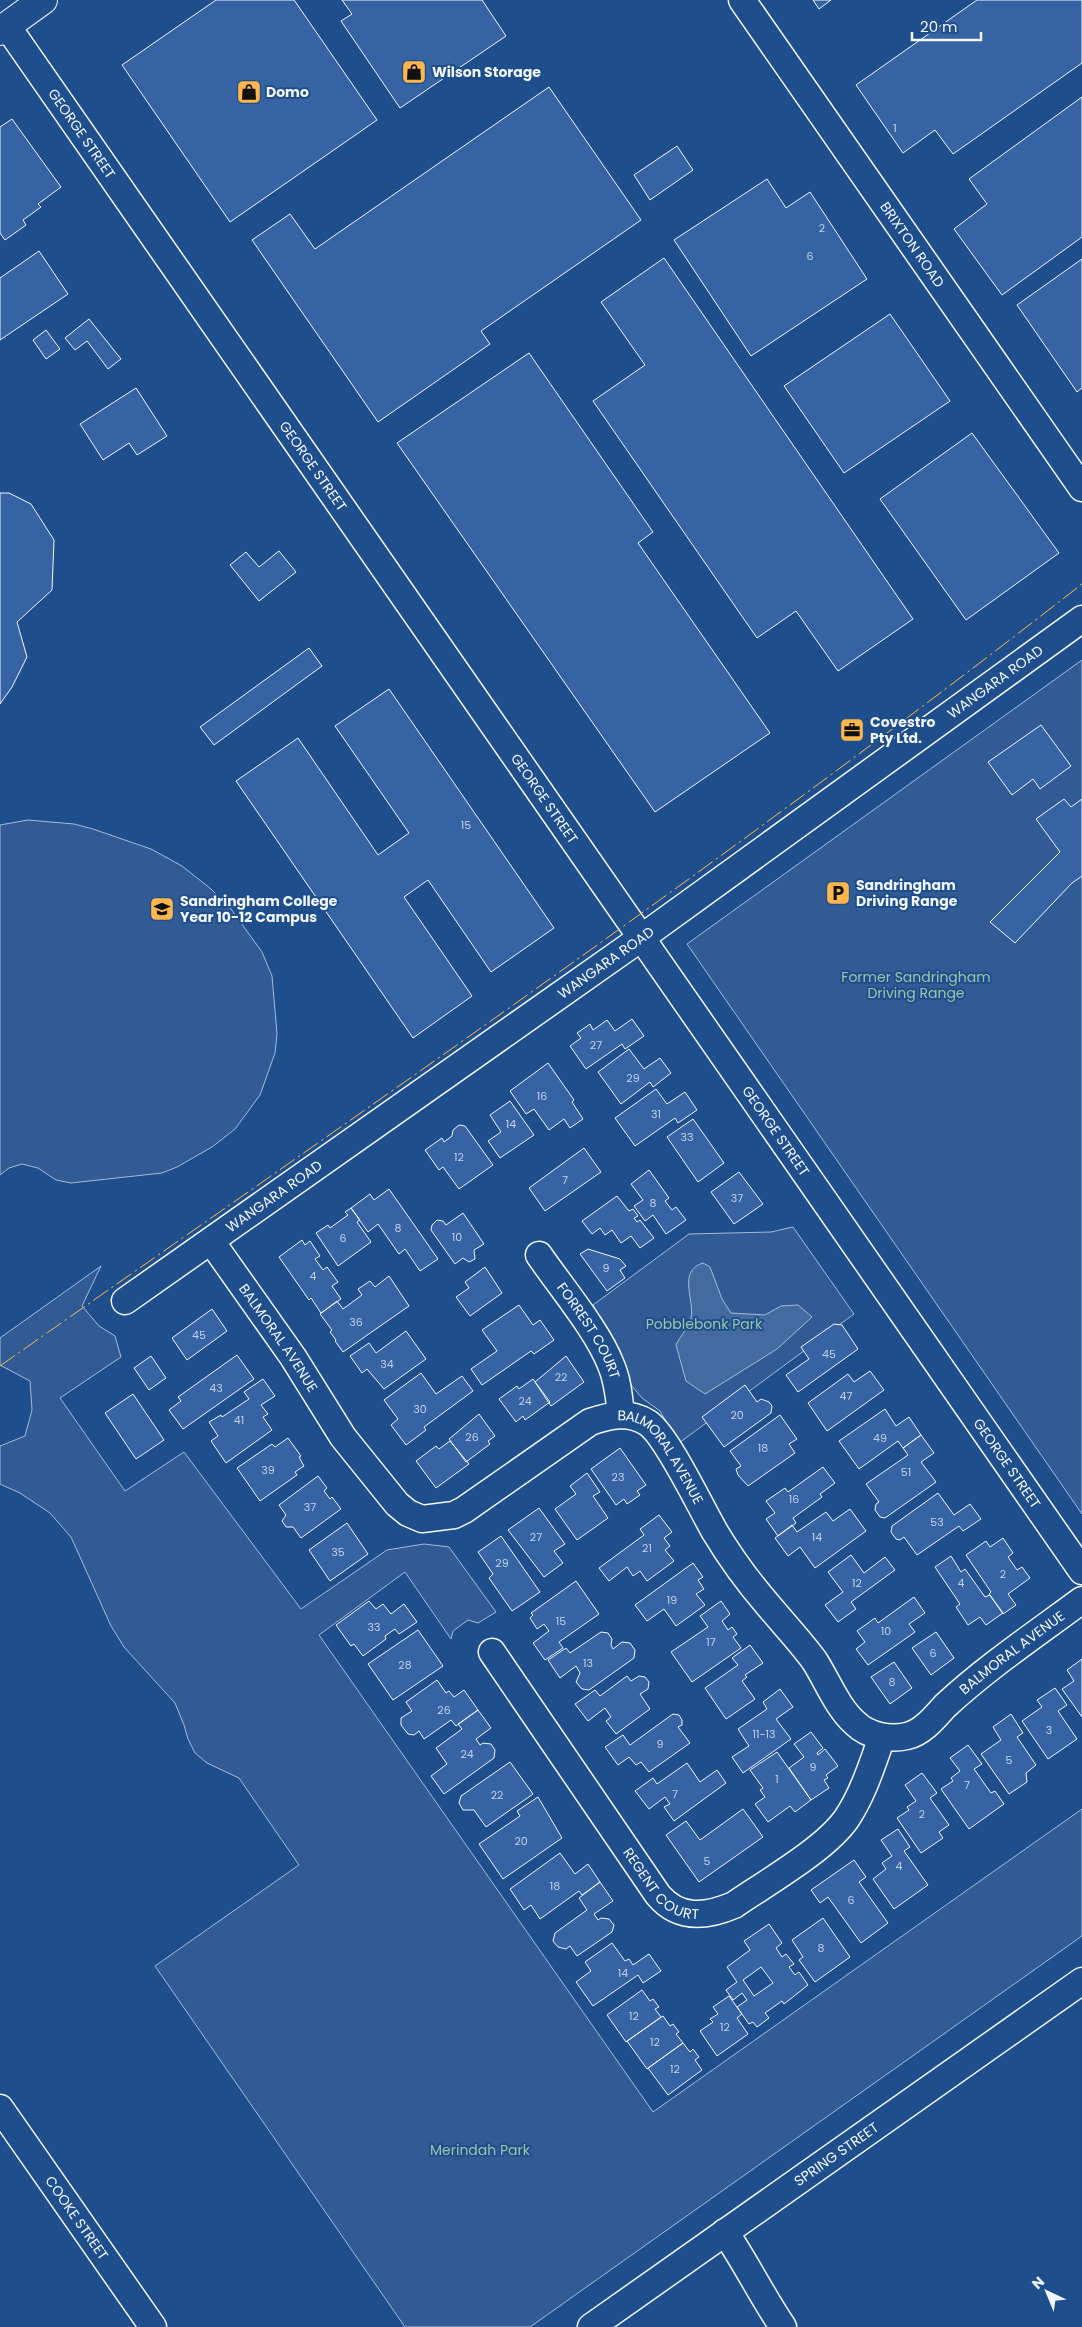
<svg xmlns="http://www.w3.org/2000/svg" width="1082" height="2327" viewBox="0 0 1082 2327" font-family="Poppins,sans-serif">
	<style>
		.built { fill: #305b95; stroke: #a8bbd7 }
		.water { fill: #446ba0; stroke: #a8bbd7 }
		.building { fill: #3563a3; stroke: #f2f6ff; fill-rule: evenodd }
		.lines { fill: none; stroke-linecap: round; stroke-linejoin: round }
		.minor-casing { stroke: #f2f6ff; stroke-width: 29 }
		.major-casing { stroke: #f2f6ff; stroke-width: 30 }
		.minor { stroke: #1f4e8c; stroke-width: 26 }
		.major { stroke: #1f4e8c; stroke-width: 28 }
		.power { stroke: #ffb74d; stroke-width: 1; stroke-dasharray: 18 4 2.5 4; stroke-linecap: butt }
		.labels { text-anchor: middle; stroke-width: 4; stroke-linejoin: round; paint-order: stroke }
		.number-label { font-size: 11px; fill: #c3d1e8 }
		.poi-label { font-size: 14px; font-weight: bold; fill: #f2f6ff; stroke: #1f4e8c; text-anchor: start }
		.street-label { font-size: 14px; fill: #f2f6ff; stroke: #1f4e8c }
		.park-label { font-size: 14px; fill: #97c8a6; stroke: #1f4e8c }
	</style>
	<rect width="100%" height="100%" fill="#1f4e8c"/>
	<path class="built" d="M1082,660V1514L687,944Z
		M28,820L74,824L93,829L151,849L182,866L211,889L231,909L262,952L272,976L277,1034L275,1053L260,1095L235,1129L212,1147L177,1167L162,1173L71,1183L56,1180L38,1168L22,1164L9,1168L0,1175V825Z
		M793,1227L854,1314L679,1443L660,1411L642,1398L631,1385L616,1345L593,1305L689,1234L771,1232Z
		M101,1266L82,1306L99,1326L115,1336L121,1357L60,1398L125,1491L184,1452L301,1609L387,1550L424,1544L449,1547L496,1612L478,1623L468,1620L453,1631L451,1639L405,1572L319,1635L653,2112L1082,1809V1936L530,2327H405L155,1966L299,1865L239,1778L207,1763L195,1753L188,1739L184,1725L175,1703L124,1647L111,1626L71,1537L50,1513L20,1493L0,1484V1446L25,1436L32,1410L30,1381L0,1365V1338Z"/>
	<path class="water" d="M703,1263L710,1267L722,1299L731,1313L765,1315L781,1306L798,1305L812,1317L777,1349L705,1394L686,1381L676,1345C679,1338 690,1325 691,1318C695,1300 677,1271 703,1263Z"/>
	<path class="building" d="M216,0H294L377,120L230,222L122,65Z
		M342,0H482L506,36L400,108L341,21L352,14Z
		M813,0H831L819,9Z
		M977,0H1082V63L953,154L935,130L903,153L856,85Z
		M549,87L641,220L481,331L490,344L378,422L252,240L290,214L315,249Z
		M1082,97V237L1002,295L954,229L987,204L969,179Z
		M12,119L61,187L38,204L41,207L23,220L26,225L5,240L0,233V127Z
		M677,146L693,170L650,200L634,175Z
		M767,179L786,208L810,192L867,279L751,356L674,240Z
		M39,251L68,294L0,340V278Z
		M664,258L913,619L838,671L796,611L757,638L593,401L645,365L601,302Z
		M1082,259V388L1077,392L1017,305Z
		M890,314L950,401L844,473L784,386Z
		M89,319L121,359L108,369L87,341L75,350L65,338Z
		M46,330L60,349L46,359L33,340Z
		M529,353L653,532L638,543L770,733L655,812L397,443Z
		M136,388L167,436L137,455L129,443L103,460L80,424Z
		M972,433L1059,553L966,620L880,499Z
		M0,493H9L31,504L54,540L52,590L17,622L27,657L12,687L0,704Z
		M279,551L296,572L259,601L230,565L246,552L259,567Z
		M309,648L322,666L214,745L200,727Z
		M389,689L554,928L491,972L428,880L404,897L472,996L413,1038L236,781L298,738L378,855L409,833L335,726Z
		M1041,725L1071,766L1040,789L1033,779L1012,795L988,762Z
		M1064,799L1071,807L1082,799V876L1072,883L1015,943L990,922L1060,852L1036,819Z
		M632,1019L644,1036L625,1049L622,1044L586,1069L570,1046L581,1038L577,1033L590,1024L593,1030L607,1020L615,1031Z
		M629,1049L644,1069L660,1058L671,1073L653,1087L650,1082L621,1104L598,1072Z
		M548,1063L574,1100L572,1102L583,1119L570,1128L564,1119L549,1130L534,1109L526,1114L510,1091Z
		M656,1089L667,1104L685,1092L697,1110L678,1123L675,1118L635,1146L615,1118Z
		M510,1101L534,1135L500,1158L488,1141L501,1132L490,1115Z
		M693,1119L724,1163L698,1182L667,1137Z
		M459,1125L465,1126L493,1165L459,1189L443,1167L439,1170L425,1150L442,1138L444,1142L452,1136L453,1130Z
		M584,1148L601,1172L545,1211L529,1188Z
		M649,1170L669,1198L665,1201L672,1210L676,1207L686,1220L666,1234L653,1215L645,1221L634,1206L643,1200L631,1184Z
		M739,1172L763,1204L734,1224L711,1192Z
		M389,1189L438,1259L420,1271L405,1249L399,1254L378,1224L368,1232L351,1208L370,1194L374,1200Z
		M617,1196L629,1211L633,1209L638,1216L634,1218L637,1222L640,1220L654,1238L640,1248L631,1236L621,1243L612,1230L605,1235L600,1228L592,1234L582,1221Z
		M351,1208L360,1220L357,1222L371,1242L338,1266L316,1233L328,1225L330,1228L348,1215L345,1212Z
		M463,1213L484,1244L474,1250L475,1259L469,1262L463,1258L455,1264L431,1230L432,1225L437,1220L443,1221L446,1225Z
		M302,1240L305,1245L310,1241L320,1256L315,1259L323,1270L327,1267L338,1282L332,1286L341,1299L321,1313L311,1298L309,1300L279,1257Z
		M588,1249L620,1259L626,1266L620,1270L625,1278L607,1291L580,1254Z
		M485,1267L502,1293L470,1316L456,1297L469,1288L465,1282Z
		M389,1276L409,1306L343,1352L335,1341L336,1340L330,1332L332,1330L320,1314L337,1301L343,1309L362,1295L358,1289L370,1281L375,1287Z
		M519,1305L533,1325L540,1320L554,1340L534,1354L531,1351L482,1385L471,1369L497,1351L482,1330Z
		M212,1309L227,1331L187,1360L172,1338Z
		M834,1324L842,1325L858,1349L798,1392L786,1375L809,1359L801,1347Z
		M406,1331L426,1359L384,1389L367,1369L362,1373L350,1356L369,1343L376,1353Z
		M237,1355L254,1379L183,1429L169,1410L181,1401L178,1397Z
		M151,1356L166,1378L149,1390L134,1368Z
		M566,1356L584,1382L551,1406L535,1382Z
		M870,1371L884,1390L827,1431L808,1403L848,1374L854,1382Z
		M421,1373L436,1394L462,1376L473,1391L424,1427L426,1430L406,1445L391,1425L398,1419L384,1400Z
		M263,1379L275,1396L261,1405L268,1414L263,1417L272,1430L226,1463L211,1441L218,1436L209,1422L221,1415L222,1417L249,1399L244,1392Z
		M533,1379L550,1402L525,1420L523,1416L516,1422L499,1399L517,1386L519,1389Z
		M745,1385L757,1402L761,1399L769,1402L772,1406L771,1413L724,1447L702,1417Z
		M133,1394L164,1440L136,1459L105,1413Z
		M885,1409L896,1426L909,1417L921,1435L903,1448L898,1441L859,1469L839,1441Z
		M479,1414L495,1436L488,1441L490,1444L466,1462L449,1439Z
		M780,1415L797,1439L789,1444L795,1453L748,1486L738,1475L736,1469L741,1466L730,1451Z
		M921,1435L934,1453L921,1462L936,1482L885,1518L880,1517L875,1510L876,1504L879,1502L866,1484L908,1455L903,1448Z
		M288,1438L301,1456L299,1457L304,1466L295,1472L297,1475L260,1501L237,1468L272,1444L275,1447Z
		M450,1441L469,1464L436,1488L416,1461L436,1446L439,1449Z
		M620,1448L646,1485L637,1491L640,1495L627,1504L624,1499L616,1505L591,1469Z
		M823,1467L835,1483L820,1494L822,1497L793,1518L796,1523L778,1536L766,1519L775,1513L766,1501L785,1488L788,1492Z
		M587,1473L600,1492L593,1496L608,1518L577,1540L555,1509L576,1494L570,1486Z
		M318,1476L327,1488L324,1491L330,1499L332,1497L341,1509L301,1538L293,1527H286L282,1521L286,1515L279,1505Z
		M938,1493L954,1515L970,1504L981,1519L963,1531L959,1526L917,1555L904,1537L900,1540L896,1539L891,1532L892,1526Z
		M539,1508L565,1544L554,1551L563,1563L544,1577L508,1530Z
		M850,1509L866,1531L815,1568L800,1547L788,1556L775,1538L792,1525L797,1532L826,1512L833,1521Z
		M659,1515L672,1532L664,1538L670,1546L665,1550L674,1561L647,1581L640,1571L633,1576L627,1567L609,1581L599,1568L644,1535L640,1529Z
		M347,1523L368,1554L330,1581L309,1550Z
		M501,1536L540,1592L512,1611L489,1578L493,1574L478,1552Z
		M1003,1538L1013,1553L1008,1557L1017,1570L1022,1567L1030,1578L1008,1594L1016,1605L1003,1614L989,1594L991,1592L966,1555L986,1541L990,1547Z
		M851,1555L864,1573L885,1557L895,1570L851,1602L856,1609L838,1622L825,1605L843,1592L828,1572Z
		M951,1556L961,1572L965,1569L985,1597L990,1595L1003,1613L986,1625L980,1617L968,1625L956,1607L960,1604L935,1567Z
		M693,1563L703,1577L698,1580L704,1589L696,1594L705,1605L676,1626L664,1609L647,1621L635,1605Z
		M576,1581L599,1614L559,1642L563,1648L545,1660L533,1643L549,1631L544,1624L537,1629L530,1618L533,1615L531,1613Z
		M914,1597L925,1613L909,1624L915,1632L868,1665L856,1649L865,1642L857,1631L875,1618L878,1623Z
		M369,1601L376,1609L383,1604L391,1614L404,1604L417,1622L399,1634L395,1629L385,1636L386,1639L363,1656L354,1644L351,1646L336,1625Z
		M721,1601L730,1614L722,1621L728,1630L732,1627L737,1634L733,1637L741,1648L692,1682L671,1652L708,1627L700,1616Z
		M418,1630L443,1666L393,1700L368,1664Z
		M601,1632L608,1633L612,1639L611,1645L613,1649L622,1642L630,1643L635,1650L634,1658L589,1690L582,1689L576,1682L580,1673L576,1666L560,1678L548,1660L566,1648L570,1653Z
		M936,1632L954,1658L931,1675L912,1648Z
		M750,1645L763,1663L745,1675L747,1677L742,1681L755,1699L726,1719L705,1688L738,1665L732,1658Z
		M1082,1659V1717L1062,1689L1074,1681L1067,1670Z
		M894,1662L912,1688L890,1704L871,1677Z
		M627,1676L631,1681L639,1676L645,1677L649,1682L648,1689L640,1694L650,1709L616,1734L606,1721L611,1717L605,1708L588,1721L575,1704L595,1690L600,1696Z
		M437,1680L446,1693L449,1691L454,1697L464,1690L478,1710L456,1726L451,1720L424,1739L419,1731L414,1735L408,1734L401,1725V1718L412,1711L406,1702Z
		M1055,1688L1067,1705L1058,1711L1077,1739L1048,1759L1022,1721L1042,1707L1037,1700Z
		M780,1689L793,1707L776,1719L791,1739L743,1773L732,1757L749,1746L738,1729L767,1709L763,1702Z
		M478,1710L491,1728L476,1739L480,1745L483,1743L491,1744L495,1750L494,1758L444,1794L431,1776L447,1764L436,1748L462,1729L458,1724Z
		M673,1714L679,1715L682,1720V1725L678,1727L690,1743L649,1772L641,1762L636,1765L629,1757L618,1765L605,1747L623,1735L630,1745Z
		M1011,1714L1023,1733L1017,1737L1036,1765L1026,1773L1027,1782L1009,1794L981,1754L1001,1740L993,1727Z
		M811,1732L823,1748L817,1753L818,1755L825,1749L838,1766L826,1775L828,1778L824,1780L829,1788L811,1800L789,1768L804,1757L794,1744Z
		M968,1745L982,1764L974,1769L991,1793L995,1791L1004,1804L969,1829L941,1789L953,1781L951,1778L960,1771L950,1758Z
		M777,1752L811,1800L795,1812L790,1806L768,1822L755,1804L765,1797L760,1790L763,1788L750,1770Z
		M510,1762L533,1794L486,1827L474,1810H463L459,1803L461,1796Z
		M687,1763L700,1782L717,1770L726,1783L674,1821L664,1807L670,1804L665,1797L649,1809L635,1791L653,1778L657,1784Z
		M922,1773L937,1793L930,1798L949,1825L939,1832L943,1838L921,1853L897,1818L909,1810L907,1807L916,1801L905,1785Z
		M538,1797L562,1838L503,1879L479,1844L520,1816L517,1811Z
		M743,1809L763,1837L699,1882L666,1835L686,1821L700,1840Z
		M898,1829L910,1847L904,1851L928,1885L894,1909L873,1879L886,1869L882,1863L892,1856L881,1840Z
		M560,1853L575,1874L588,1864L600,1882L582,1895L579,1891L540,1919L531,1905L524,1910L510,1889Z
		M854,1860L866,1877L859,1882L888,1923L861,1943L828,1897L820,1903L811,1890Z
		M600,1882L613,1901L594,1914L598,1920L601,1918L609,1919L614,1925L612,1932L577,1956L570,1946L566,1949L558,1947L553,1941L555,1933L587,1910L579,1898Z
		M823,1918L850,1957L815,1982L799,1960L803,1957L792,1940Z
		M769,1924L782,1943L776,1948L782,1957L786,1954L794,1964L789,1967L795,1975L799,1972L808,1985L784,2004L782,2001L765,2013L769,2018L757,2027L753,2022L749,2024L737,2007L747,2000L742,1993L733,2000L726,1990L737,1982L727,1967L750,1950L744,1941ZM761,1967L773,1983L754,1996L743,1980Z
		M612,1943L625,1961L629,1959L633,1965L649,1954L661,1971L643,1983L638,1975L593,2006L576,1982L591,1971L585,1962Z
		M642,1990L650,2001L653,1999L659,2007L655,2009L661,2017L626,2042L607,2015Z
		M729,1996L742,2014L737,2018L748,2034L717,2056L700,2031L713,2022L710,2019L718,2014L713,2007Z
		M663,2016L670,2026L673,2024L679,2032L676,2034L683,2043L647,2069L627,2041Z
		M683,2043L690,2052L693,2049L699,2057L695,2060L702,2070L668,2095L648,2068Z"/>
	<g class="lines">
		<defs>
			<g id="minor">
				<path id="s1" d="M742,0L1082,488"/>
				<path id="s2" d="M7,26L1082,1571"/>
				<path id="s3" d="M211,1241L293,1357L343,1437L397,1504L408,1513L422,1519L454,1515L464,1510L590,1422C610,1415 629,1411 648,1423C667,1436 701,1508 715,1532C730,1557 749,1583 768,1605C783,1623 800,1641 814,1660C827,1680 837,1707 855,1723C868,1736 890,1740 907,1736C922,1733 935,1717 945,1706C987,1667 1036,1634 1082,1600"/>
				<path id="s4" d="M539,1255C561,1287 598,1331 611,1365C618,1381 619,1398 621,1414"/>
				<path id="s5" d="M125,1301L641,938L1082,619"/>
				<path id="s6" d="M492,1652L658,1895C679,1920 706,1917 734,1905C766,1883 826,1849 847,1818C863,1794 872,1765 882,1737"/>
				<path id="s7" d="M0,2108L153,2327"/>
				<path d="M725,2232C746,2263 762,2296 783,2327"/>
				<path id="s8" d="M591,2327L1082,1981"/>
			</g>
			<path id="major" d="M0,31L43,0"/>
		</defs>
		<use href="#minor" class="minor-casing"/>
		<use href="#major" class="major-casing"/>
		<use href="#minor" class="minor"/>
		<use href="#major" class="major"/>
		<path class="power" d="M0,1366C364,1110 731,858 1082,584"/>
	</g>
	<defs>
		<symbol id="shop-square" viewBox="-11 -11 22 22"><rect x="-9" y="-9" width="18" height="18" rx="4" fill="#ffb74d" stroke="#1f4e8c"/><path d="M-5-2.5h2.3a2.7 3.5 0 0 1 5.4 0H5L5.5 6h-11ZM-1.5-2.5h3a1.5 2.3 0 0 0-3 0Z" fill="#111"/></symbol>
		<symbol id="office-square" viewBox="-11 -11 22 22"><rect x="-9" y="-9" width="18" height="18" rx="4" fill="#ffb74d" stroke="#1f4e8c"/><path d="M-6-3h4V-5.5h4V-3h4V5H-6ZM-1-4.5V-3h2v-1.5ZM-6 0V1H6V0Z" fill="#111"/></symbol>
		<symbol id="parking-square" viewBox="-11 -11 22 22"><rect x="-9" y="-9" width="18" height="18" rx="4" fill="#ffb74d" stroke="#1f4e8c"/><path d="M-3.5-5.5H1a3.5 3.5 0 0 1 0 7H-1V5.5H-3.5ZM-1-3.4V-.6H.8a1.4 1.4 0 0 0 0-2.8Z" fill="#111"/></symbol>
		<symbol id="school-square" viewBox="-11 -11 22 22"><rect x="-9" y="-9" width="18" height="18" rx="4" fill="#ffb74d" stroke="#1f4e8c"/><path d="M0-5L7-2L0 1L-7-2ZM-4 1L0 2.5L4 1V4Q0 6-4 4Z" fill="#111"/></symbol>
	</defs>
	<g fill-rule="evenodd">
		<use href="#shop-square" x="400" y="58" width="28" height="28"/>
		<use href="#shop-square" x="235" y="78" width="28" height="28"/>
		<use href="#office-square" x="838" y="716" width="28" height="28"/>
		<use href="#parking-square" x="824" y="879" width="28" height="28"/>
		<use href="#school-square" x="148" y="895" width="28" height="28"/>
	</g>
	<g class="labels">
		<g class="number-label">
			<text x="895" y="132">1</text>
			<text x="822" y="232">2</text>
			<text x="810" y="260">6</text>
			<text x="466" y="829">15</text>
			<text x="596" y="1049">27</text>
			<text x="633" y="1082">29</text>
			<text x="542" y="1100">16</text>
			<text x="656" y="1118">31</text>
			<text x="511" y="1128">14</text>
			<text x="687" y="1141">33</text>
			<text x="459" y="1161">12</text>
			<text x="565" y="1184">7</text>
			<text x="737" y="1202">37</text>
			<text x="653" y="1207">8</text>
			<text x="398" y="1232">8</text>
			<text x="457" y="1241">10</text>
			<text x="343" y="1242">6</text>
			<text x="606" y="1272">9</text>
			<text x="313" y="1280">4</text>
			<text x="356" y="1326">36</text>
			<text x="199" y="1339">45</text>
			<text x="829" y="1358">45</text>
			<text x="387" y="1368">34</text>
			<text x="561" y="1381">22</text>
			<text x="216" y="1392">43</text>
			<text x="846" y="1400">47</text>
			<text x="525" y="1405">24</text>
			<text x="420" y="1413">30</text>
			<text x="737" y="1419">20</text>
			<text x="239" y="1424">41</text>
			<text x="472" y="1441">26</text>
			<text x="880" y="1442">49</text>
			<text x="763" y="1452">18</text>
			<text x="268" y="1474">39</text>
			<text x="906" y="1476">51</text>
			<text x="618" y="1481">23</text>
			<text x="794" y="1503">16</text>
			<text x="310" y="1511">37</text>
			<text x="937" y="1526">53</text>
			<text x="536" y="1541">27</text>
			<text x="817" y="1541">14</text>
			<text x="647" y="1552">21</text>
			<text x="338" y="1556">35</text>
			<text x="502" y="1567">29</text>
			<text x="1003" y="1578">2</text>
			<text x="857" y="1587">12</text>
			<text x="961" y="1587">4</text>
			<text x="672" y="1604">19</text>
			<text x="561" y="1625">15</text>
			<text x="374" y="1631">33</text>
			<text x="886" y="1635">10</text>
			<text x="711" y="1646">17</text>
			<text x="933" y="1657">6</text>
			<text x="588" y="1667">13</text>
			<text x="405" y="1669">28</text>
			<text x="892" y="1686">8</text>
			<text x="444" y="1714">26</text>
			<text x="1049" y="1734">3</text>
			<text x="764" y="1738">11-13</text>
			<text x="660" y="1748">9</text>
			<text x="467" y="1758">24</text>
			<text x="1009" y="1764">5</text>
			<text x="813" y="1771">9</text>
			<text x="777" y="1783">1</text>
			<text x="967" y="1789">7</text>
			<text x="675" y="1798">7</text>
			<text x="497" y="1799">22</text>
			<text x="922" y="1818">2</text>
			<text x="521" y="1845">20</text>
			<text x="707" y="1865">5</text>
			<text x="899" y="1870">4</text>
			<text x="555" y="1890">18</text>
			<text x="851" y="1904">6</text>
			<text x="821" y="1952">8</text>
			<text x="623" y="1977">14</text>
			<text x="634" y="2020">12</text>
			<text x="725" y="2031">12</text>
			<text x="655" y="2046">12</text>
			<text x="675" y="2073">12</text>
		</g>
		<g class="poi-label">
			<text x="432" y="77">Wilson Storage</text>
			<text x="266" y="97">Domo</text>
			<text x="870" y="727">Covestro<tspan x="870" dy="16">Pty Ltd.</tspan></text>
			<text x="856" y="890">Sandringham<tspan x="856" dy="16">Driving Range</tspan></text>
			<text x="180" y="906">Sandringham College<tspan x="180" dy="16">Year 10-12 Campus</tspan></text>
		</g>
		<g class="street-label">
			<text dy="5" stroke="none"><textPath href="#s2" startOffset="131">GEORGE STREET</textPath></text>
			<text dy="5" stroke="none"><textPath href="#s1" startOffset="298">BRIXTON ROAD</textPath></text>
			<text dy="5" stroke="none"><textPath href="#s2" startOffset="536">GEORGE STREET</textPath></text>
			<text dy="5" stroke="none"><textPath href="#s5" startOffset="1068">WANGARA ROAD</textPath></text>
			<text dy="5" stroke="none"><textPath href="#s2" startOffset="941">GEORGE STREET</textPath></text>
			<text dy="5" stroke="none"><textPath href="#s5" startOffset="588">WANGARA ROAD</textPath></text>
			<text dy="5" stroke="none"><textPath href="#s2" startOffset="1346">GEORGE STREET</textPath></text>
			<text dy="5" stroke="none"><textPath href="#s5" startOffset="182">WANGARA ROAD</textPath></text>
			<text dy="5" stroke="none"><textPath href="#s4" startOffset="91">FORREST COURT</textPath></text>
			<text dy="5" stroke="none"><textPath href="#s3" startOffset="118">BALMORAL AVENUE</textPath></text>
			<text dy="5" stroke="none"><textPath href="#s3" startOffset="641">BALMORAL AVENUE</textPath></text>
			<text dy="5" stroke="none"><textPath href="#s2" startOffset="1751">GEORGE STREET</textPath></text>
			<text dy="5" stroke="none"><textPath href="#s3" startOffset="1166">BALMORAL AVENUE</textPath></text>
			<text dy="5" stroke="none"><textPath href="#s6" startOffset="290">REGENT COURT</textPath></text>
			<text dy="5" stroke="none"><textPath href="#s8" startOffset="300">SPRING STREET</textPath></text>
			<text dy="5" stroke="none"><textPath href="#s7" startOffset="134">COOKE STREET</textPath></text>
		</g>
		<g class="park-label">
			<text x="916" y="982">Former Sandringham<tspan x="916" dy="16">Driving Range</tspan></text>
			<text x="704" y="1329">Pobblebonk Park</text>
			<text x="480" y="2155">Merindah Park</text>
		</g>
	</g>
	<g transform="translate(1047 2292) rotate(316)" stroke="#1f4e8c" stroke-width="4" paint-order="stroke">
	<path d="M0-4L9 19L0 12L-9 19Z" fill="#f2f6ff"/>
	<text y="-8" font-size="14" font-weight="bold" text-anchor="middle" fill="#f2f6ff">N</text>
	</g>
	<path d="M912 32v8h69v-8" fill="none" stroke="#f2f6ff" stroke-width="2.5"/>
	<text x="920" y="32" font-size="15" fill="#f2f6ff" stroke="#1f4e8c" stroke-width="4" paint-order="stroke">20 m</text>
</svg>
